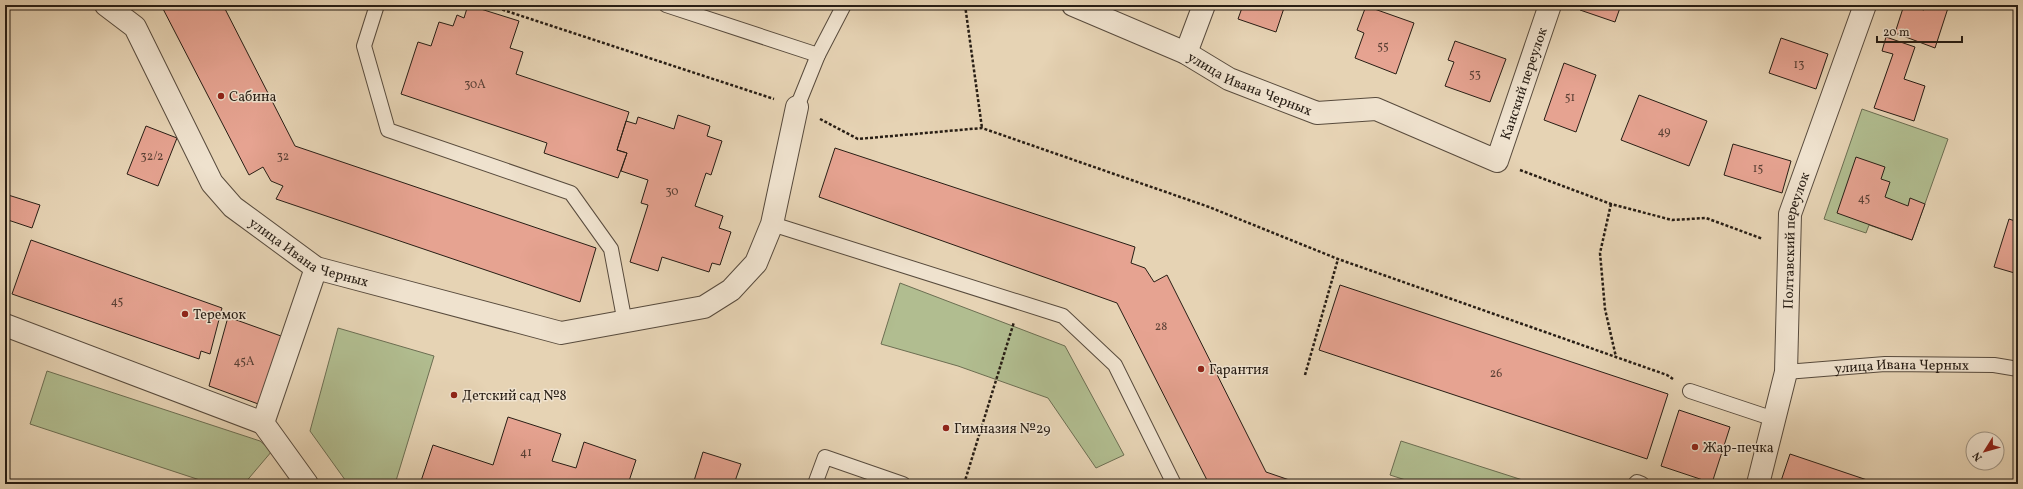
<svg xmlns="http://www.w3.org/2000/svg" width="2023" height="489" viewBox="0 0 2023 489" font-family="Vollkorn,serif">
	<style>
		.green { fill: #b1bd90; stroke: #6c6e52 }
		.building { fill: #e6a391; stroke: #281e15 }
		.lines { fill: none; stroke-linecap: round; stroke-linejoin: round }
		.service-casing { stroke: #584b3d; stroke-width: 16 }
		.minor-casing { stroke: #584b3d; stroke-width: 24 }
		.path { stroke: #281e15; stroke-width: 2.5; stroke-dasharray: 3 2; stroke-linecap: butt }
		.service { stroke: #efe2ce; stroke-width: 14 }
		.minor { stroke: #efe2ce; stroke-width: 22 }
		.poi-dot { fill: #8f2418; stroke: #efe2ce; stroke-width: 1.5 }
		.labels { text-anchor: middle; stroke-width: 3; stroke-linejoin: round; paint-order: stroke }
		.number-label { font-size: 12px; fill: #583f34 }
		.street-label { font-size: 14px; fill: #281e15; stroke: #efe2ce }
		.poi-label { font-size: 14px; fill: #281e15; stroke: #efe2ce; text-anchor: start }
	</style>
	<rect width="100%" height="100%" fill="#e6d3b4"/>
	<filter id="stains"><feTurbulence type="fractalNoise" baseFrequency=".005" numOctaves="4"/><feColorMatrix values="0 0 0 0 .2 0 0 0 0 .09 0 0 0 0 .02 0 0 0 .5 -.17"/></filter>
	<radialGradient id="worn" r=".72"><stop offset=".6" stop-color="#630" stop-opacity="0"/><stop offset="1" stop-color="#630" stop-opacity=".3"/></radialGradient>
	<path class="green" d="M1862,109L1948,139L1912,240L1869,225L1866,233L1824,219Z
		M900,283L1065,346L1124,455L1096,468L1048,398L958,366L881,344Z
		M338,328L434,356L395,484H348L310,431Z
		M47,371L260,441L272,451L244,484H212L30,424Z
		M1401,441L1535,484H1418L1390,475Z"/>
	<path class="building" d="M161,5H223L295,146L596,248L580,302L276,199L283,186L271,181L263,167L249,175Z
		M468,5L519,21L510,48L523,52L516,74L629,112L617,150L627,153L618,178L544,153L547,143L401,94L418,42L431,46L439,22L453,26L457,15L464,18Z
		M1243,5H1285L1276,32L1238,19Z
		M1582,5H1621L1615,22L1580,10Z
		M1904,5L1924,10L1925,5H1939L1948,8L1935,48L1895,33Z
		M1366,6L1414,23L1396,74L1355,58L1364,33L1357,30Z
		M1886,37L1915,47L1904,79L1925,86L1914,121L1874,108L1893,54L1882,51Z
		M1781,38L1828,54L1816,89L1769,73Z
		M1455,41L1506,59L1490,102L1445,86L1454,62L1448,60Z
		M1564,63L1596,75L1576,132L1544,120Z
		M1639,95L1707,121L1689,166L1621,140Z
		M678,115L710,126L707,136L722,141L711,175L706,173L695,206L723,216L719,228L731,232L720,265L712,263L709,272L662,257L658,271L630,262L648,205L641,203L648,180L621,171L627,153L617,150L626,121L636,124L638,117L674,129Z
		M146,126L177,138L158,186L127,174Z
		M1733,144L1791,161L1782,193L1724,175Z
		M835,148L1135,247L1131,263L1145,268L1154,282L1167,275L1266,472L1301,484H1209L1117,303L819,197Z
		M1856,157L1885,167L1881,179L1890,182L1885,197L1908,206L1910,198L1925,204L1912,240L1837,213Z
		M5,194L40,205L32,228L5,219Z
		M2009,219L2018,222V274L1994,267Z
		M31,240L222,308L210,354L201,351L199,359L12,294Z
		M1340,285L1668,394L1647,459L1319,350Z
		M228,317L281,336L261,405L209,386Z
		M1679,410L1730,427L1712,483L1661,466Z
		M508,417L561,434L552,461L576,468L584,442L636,460L628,484H420L433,445L493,465Z
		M703,452L741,464L734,484H693Z
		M1790,454L1879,484H1780Z"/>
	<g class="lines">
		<defs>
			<g id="service">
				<path d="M377,5L364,46L388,130L571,193L611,249L625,323"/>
				<path d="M666,5L818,55"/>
				<path d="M797,107L818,55L844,5"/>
				<path d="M772,224L1063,316L1115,365L1174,484"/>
				<path id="s1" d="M1786,372L1885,364L1994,365L2018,369"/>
				<path d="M1690,391L1774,419"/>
				<path d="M815,484L825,457L903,484"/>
				<path d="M1635,484L1637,482L1642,484"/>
			</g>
			<g id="minor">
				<path id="s2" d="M106,5L135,27L212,183L233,207L316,268L561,333L704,307L731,290L756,263L772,224L797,107"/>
				<path id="s3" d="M1073,5L1186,53L1229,79L1317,113L1376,109L1497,161L1550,5"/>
				<path d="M1186,53L1204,5"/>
				<path d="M5,325L263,423"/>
				<path d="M307,484L263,423L316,268"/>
				<path id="s4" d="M1758,484L1786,372L1790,214L1865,5"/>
			</g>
		</defs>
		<use href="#service" class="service-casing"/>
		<use href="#minor" class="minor-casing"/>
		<path class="path" d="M488,5L774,99
			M965,5L982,128
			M820,119L858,139L982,128L1209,207L1338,259L1667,375L1673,379
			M1520,170L1611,204L1672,220L1706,218L1763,239
			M1611,204L1600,253L1605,309L1616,357
			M1305,375L1338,259
			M964,484L1014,322"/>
		<use href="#service" class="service"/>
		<use href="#minor" class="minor"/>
	</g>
	<g class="poi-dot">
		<circle cx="221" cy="96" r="4"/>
		<circle cx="185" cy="314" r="4"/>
		<circle cx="1201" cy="369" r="4"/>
		<circle cx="454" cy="395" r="4"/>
		<circle cx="946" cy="428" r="4"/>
		<circle cx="1695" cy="447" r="4"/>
	</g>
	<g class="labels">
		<g class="number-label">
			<text x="1383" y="50">55</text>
			<text x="1799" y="68">13</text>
			<text x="1475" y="78">53</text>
			<text x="475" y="88">30А</text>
			<text x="1570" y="101">51</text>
			<text x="1664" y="135">49</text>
			<text x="152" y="160">32/2</text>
			<text x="283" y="160">32</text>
			<text x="1758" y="172">15</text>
			<text x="672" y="195">30</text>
			<text x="1864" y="202">45</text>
			<text x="117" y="305">45</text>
			<text x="1161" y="330">28</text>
			<text x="244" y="365">45А</text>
			<text x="1496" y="377">26</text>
			<text x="526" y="456">41</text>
		</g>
		<g class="street-label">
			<text dy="5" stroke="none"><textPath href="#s3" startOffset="194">улица Ивана Черных</textPath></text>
			<text dy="5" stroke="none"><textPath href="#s3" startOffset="540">Канский переулок</textPath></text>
			<text dy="5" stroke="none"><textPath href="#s4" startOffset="248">Полтавский переулок</textPath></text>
			<text dy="5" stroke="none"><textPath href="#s2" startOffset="332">улица Ивана Черных</textPath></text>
			<text dy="5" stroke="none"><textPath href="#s1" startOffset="116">улица Ивана Черных</textPath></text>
		</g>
		<g class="poi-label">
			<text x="229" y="101">Сабина</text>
			<text x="193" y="319">Теремок</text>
			<text x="1209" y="374">Гарантия</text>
			<text x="462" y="400">Детский сад №8</text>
			<text x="954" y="433">Гимназия №29</text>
			<text x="1703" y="452">Жар-печка</text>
		</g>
	</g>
	<rect width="2023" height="489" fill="none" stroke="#e6d3b4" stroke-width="20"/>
	<rect x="6" y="6" width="2011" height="477" fill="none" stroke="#281e15" stroke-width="2"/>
	<rect x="10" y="10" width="2003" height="469" fill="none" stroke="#281e15"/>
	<g transform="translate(1985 451) rotate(233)"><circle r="19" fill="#efe2ce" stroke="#9f9484"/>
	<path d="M0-3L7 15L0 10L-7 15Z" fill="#8f2418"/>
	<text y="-6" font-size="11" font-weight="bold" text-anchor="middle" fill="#281e15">N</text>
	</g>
	<path d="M1877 36v6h85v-6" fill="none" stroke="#281e15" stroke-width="2"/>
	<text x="1883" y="36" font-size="12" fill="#281e15" stroke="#efe2ce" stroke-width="3" paint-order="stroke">20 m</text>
	<rect width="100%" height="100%" filter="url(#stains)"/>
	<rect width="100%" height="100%" fill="url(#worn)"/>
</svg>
